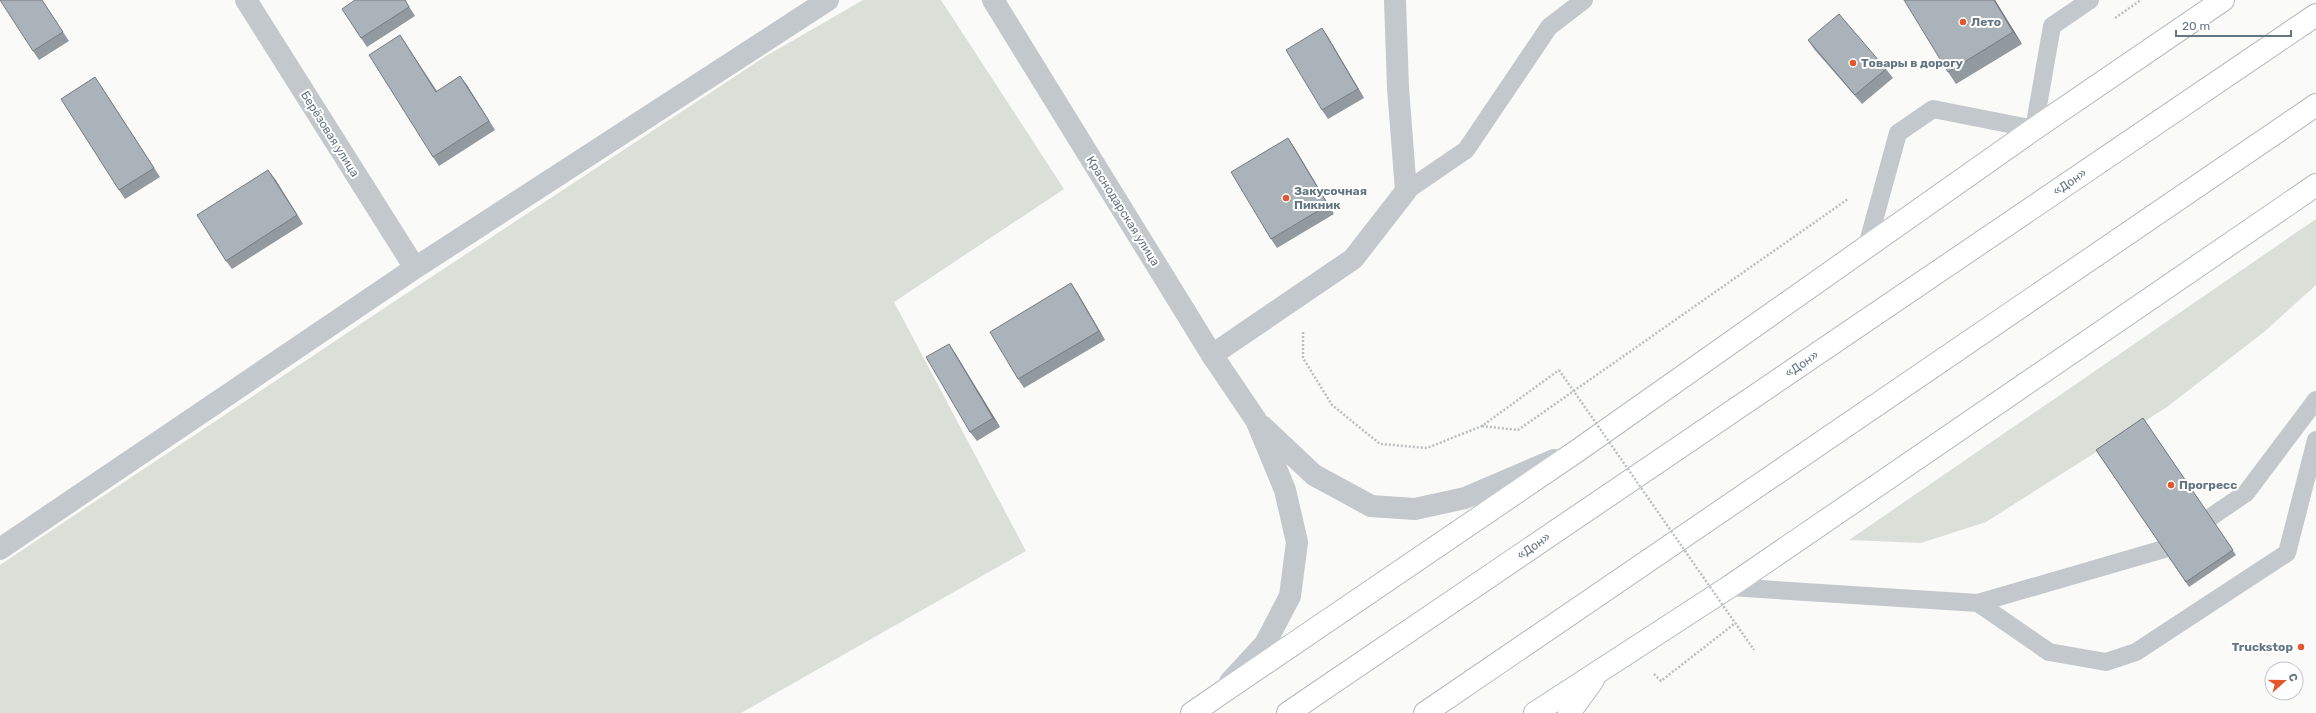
<svg xmlns="http://www.w3.org/2000/svg" width="2316" height="713" viewBox="0 0 2316 713" font-family="Rubik,sans-serif">
	<style>
		.green { fill: #dadfd7 }
		.lines { fill: none; stroke-linecap: round; stroke-linejoin: round }
		.secondary-casing { stroke: #b3babf; stroke-width: 24 }
		.trunk-casing { stroke: #b4b9bd; stroke-width: 24 }
		.path { stroke: #bbbfc2; stroke-width: 2.5; stroke-dasharray: 2 2; stroke-linecap: butt }
		.service { stroke: #c3c8cc; stroke-width: 18 }
		.minor { stroke: #c3c8cc; stroke-width: 22 }
		.tertiary { stroke: #c3c8cc; stroke-width: 22 }
		.secondary { stroke: #fff; stroke-width: 22 }
		.trunk { stroke: #fff; stroke-width: 22 }
		.path-bridge { stroke: #bbbfc2; stroke-width: 2.5; stroke-dasharray: 2 2; stroke-linecap: butt }
		.wall { fill: #929a9f }
		.shaded-wall { fill: #777d82 }
		.building { fill: #aab3b9; stroke: #777d82 }
		.poi-dot { fill: #e4572e; stroke: #fff; stroke-width: 1.5 }
		.labels { text-anchor: middle; stroke-width: 4; stroke-linejoin: round; paint-order: stroke }
		.poi-label { font-size: 12px; font-weight: bold; fill: #657683; stroke: #fff; text-anchor: start }
		.street-label { font-size: 12px; fill: #657683; stroke: #fff }
	</style>
	<rect width="100%" height="100%" fill="#fafaf8"/>
	<path class="green" d="M863,0H941L1064,189L894,302L1026,551L741,713H0V565L398,299L766,56Z
		M2316,219V285L2264,332L2167,407L1986,522L1921,543L1849,540Z"/>
	<g class="lines">
		<defs>
			<path id="secondary" d="M1535,713L1729,587L2316,185
				M1569,713L1593,680"/>
			<g id="trunk">
				<path d="M1192,713L1577,451L2034,129L2223,0"/>
				<path id="s1" d="M1288,713L2316,15"/>
				<path d="M1425,713L2316,105"/>
			</g>
		</defs>
		<use href="#secondary" class="secondary-casing"/>
		<use href="#trunk" class="trunk-casing"/>
		<path class="path" d="M2115,18L2141,0
			M1303,332V358L1332,405L1380,444L1427,448L1482,426L1559,370
			M1482,426L1518,430L1848,199
			M1654,674L1661,681L1734,624"/>
		<path class="service" d="M1406,191L1466,150L1549,27L1584,0
			M1867,246L1898,133L1933,109L2034,129L2052,26L2090,0
			M1729,587L1978,603L2164,549L2246,493L2316,400
			M1978,603L2049,652L2106,662L2136,652L2287,553L2316,440"/>
		<path class="minor" d="M246,0L415,268
			M1212,355L1353,259L1406,191L1398,88L1395,0
			M0,549L415,268L828,0"/>
		<path class="tertiary" d="M993,0L1212,355L1256,420L1285,490L1297,542L1290,596L1265,644L1230,682
			M1262,426L1314,475L1371,506L1415,509L1465,498L1554,460"/>
		<use href="#secondary" class="secondary"/>
		<use href="#trunk" class="trunk"/>
		<path class="path-bridge" d="M1559,370L1754,650"/>
	</g>
	<path class="wall" d="M42,0L69,41L39,60L33,51Z
		M355,0H405L415,16L367,47L361,38Z
		M1995,0L2022,44L1956,84L1948,72Z
		M1322,28L1328,37L1364,98L1328,119L1322,110Z
		M400,35L437,91L460,76L495,130L439,166L433,157Z
		M1808,40L1886,69L1893,78L1862,104L1814,49Z
		M101,86L160,177L125,199L119,190Z
		M1288,138L1294,147L1334,214L1277,248L1271,239Z
		M275,179L303,224L232,269L226,261Z
		M1077,292L1105,340L1024,388L1018,379Z
		M949,344L955,353L1000,427L977,441L970,432Z
		M2143,418L2236,555L2189,587L2096,450Z"/>
	<path class="shaded-wall" d="M1994,0H1995L2022,44L2013,32Z
		M1322,28L1328,37L1364,98L1358,89Z
		M400,35L406,44L442,101L436,92Z
		M460,76L467,85L495,130L489,121Z
		M95,77L101,86L160,177L154,168Z
		M1288,138L1294,147L1334,214L1328,205Z
		M268,170L275,179L303,224L297,215Z
		M1071,283L1077,292L1105,340L1099,331Z
		M949,344L955,353L1000,427L993,418Z"/>
	<path class="building" d="M0,0H42L63,32L33,51Z
		M355,0H405L409,7L361,38L342,9Z
		M1904,0H1994L2013,32L1948,72Z
		M1839,14L1886,69L1855,95L1808,40Z
		M1322,28L1358,89L1322,110L1286,50Z
		M400,35L436,92L460,76L489,121L433,157L369,55Z
		M95,77L154,168L119,190L61,99Z
		M1288,138L1328,205L1271,239L1231,172Z
		M268,170L297,215L226,261L197,215Z
		M1071,283L1099,331L1018,379L990,332Z
		M949,344L993,418L970,432L926,357Z
		M2143,418L2233,550L2186,582L2096,450Z"/>
	<g class="poi-dot">
		<circle cx="1963" cy="22" r="4"/>
		<circle cx="1853" cy="63" r="4"/>
		<circle cx="1286" cy="198" r="4"/>
		<circle cx="2171" cy="485" r="4"/>
		<circle cx="2301" cy="647" r="4"/>
	</g>
	<g class="labels">
		<g class="poi-label">
			<text x="1971" y="26">Лето</text>
			<text x="1861" y="67">Товары в дорогу</text>
			<text x="1294" y="195">Закусочная<tspan x="1294" dy="14">Пикник</tspan></text>
			<text x="2179" y="489">Прогресс</text>
			<text x="2293" y="651" text-anchor="end">Truckstop</text>
		</g>
		<g class="street-label">
			<text transform="translate(330 134) rotate(58)" y="4">Берёзовая улица</text>
			<text dy="4" stroke="none"><textPath href="#s1" startOffset="945">«Дон»</textPath></text>
			<text transform="translate(1123 211) rotate(58)" y="4">Краснодарская улица</text>
			<text dy="4" stroke="none"><textPath href="#s1" startOffset="621">«Дон»</textPath></text>
			<text dy="4" stroke="none"><textPath href="#s1" startOffset="297">«Дон»</textPath></text>
		</g>
	</g>
	<g transform="translate(2284 681) rotate(69)"><circle r="19" fill="#ffffff" stroke="#c1c8cd"/>
	<path d="M0-3L7 15L0 10L-7 15Z" fill="#e4572e"/>
	<text y="-6" font-size="11" font-weight="bold" text-anchor="middle" fill="#657683">С</text>
	</g>
	<path d="M2176 30v6h115v-6" fill="none" stroke="#657683" stroke-width="2"/>
	<text x="2182" y="30" font-size="12" fill="#657683" stroke="#ffffff" stroke-width="3" paint-order="stroke">20 m</text>
</svg>
